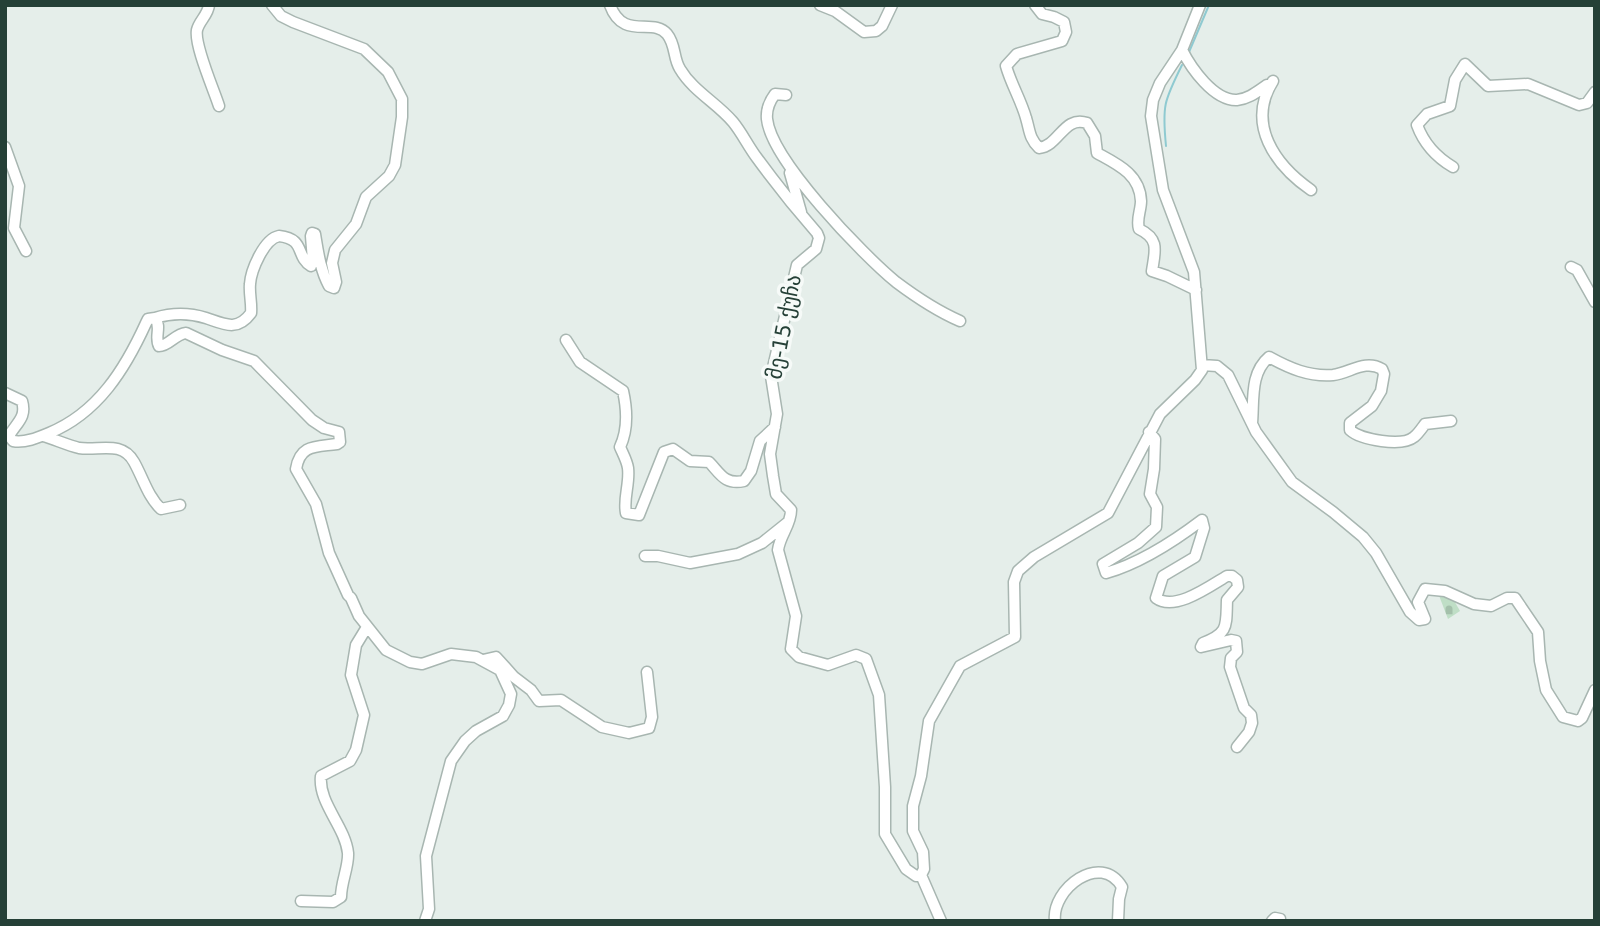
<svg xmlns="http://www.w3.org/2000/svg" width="1600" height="926" viewBox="0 0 1600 926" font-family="'DejaVu Sans','Noto Sans Georgian',sans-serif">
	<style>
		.cemetery { fill: url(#cemetery-stones) }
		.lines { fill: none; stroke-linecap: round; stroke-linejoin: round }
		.stream { stroke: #8fcad1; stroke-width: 2 }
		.minor-casing { stroke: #a8b6b1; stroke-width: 13 }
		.minor { stroke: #fff; stroke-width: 10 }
		.labels { text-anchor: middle; stroke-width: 7; stroke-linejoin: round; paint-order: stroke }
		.street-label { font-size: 21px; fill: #254037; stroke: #f6faf8 }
	</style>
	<defs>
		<pattern id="cemetery-stones" width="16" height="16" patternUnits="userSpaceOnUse" patternTransform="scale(1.75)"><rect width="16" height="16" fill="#bfdec6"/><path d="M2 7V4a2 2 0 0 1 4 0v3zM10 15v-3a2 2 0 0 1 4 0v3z" fill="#a4c0ab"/></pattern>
	</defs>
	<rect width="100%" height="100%" fill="#e5eeea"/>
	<path class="cemetery" d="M1438,593L1452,597L1460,611L1448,619Z"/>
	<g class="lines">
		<path class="stream" d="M1189,52L1209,5
			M1166,146C1162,106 1164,101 1182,65"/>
		<defs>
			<path id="minor" d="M209,5C208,15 199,21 197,30C194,45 214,90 219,106
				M610,5C623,41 653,17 667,34C676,45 673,58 680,69C693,91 717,103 733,122C742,133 748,146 757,158C776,184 796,209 817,233L819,238L816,249L797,265L771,376L777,414L770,454L773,476L776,494L791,510C791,525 780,535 778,550L796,616L791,649L799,657L828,665L856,655L866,659L879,695L885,787V834L906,869L916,876L921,875
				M820,5L835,11L864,32L876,31L882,26L892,5
				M1035,5L1042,14L1054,17L1064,22L1066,32L1062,41L1017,54L1006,66C1011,84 1021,100 1026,118C1030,131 1029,138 1039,148C1059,146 1064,115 1087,123L1095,136L1097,153C1117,164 1140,174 1141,201C1141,211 1136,219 1139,229C1160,239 1155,251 1152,271L1167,276L1196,290
				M1182,50C1191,68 1214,101 1237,100C1249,99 1258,91 1267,85
				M1273,81C1246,124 1275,165 1311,190
				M786,95L775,94C769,102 766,109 767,119C771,160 863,255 896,282C916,297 937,311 960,321
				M5,147L19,186L14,228L26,251
				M1453,167C1436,157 1424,144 1417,125L1427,114L1450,106L1455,80L1465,64L1488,86L1528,84L1579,105L1587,103L1595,92
				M790,173L801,212
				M1571,267L1577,270L1595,302
				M155,318C171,313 190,313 206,318C224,324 237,332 251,313C252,303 249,294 250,284C251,270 264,239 279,236C306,239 295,256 311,266L313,260L311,236L312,233L315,234C318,252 320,269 329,286L334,288L336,282L332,263L335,250L356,224L366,197L389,176L395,165L402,117V99L388,72L364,49L293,22L281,16L272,5
				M566,340L580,362L623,391C627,409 628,430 620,447C623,454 627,461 628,468C630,484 623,498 626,513L639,515L664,452L673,449L690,461L709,462C720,473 724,485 744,481L751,471L760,441L775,427
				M1202,365L1217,366L1228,375L1256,432L1292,482L1333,512L1363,537L1376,553L1410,612L1419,620L1425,619L1418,602L1425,589L1445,591L1474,604L1491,606L1507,598H1515L1538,632L1540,661L1546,690L1563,717L1578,721L1582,718L1595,690
				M5,393L22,401C27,418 16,423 9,436L13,441C25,443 37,438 49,433C98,413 125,369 146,323L148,319L155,318C162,327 154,337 159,346C169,346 175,334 186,333L222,350L254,361L312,420L324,428L339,432L340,442L337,444C316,447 300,444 296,469L316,504L329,553L348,595L351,598L359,616L386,650L410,662L422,664L451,654L476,657L500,670L511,694L509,705L503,716L476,731L465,741L451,761L426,856L429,909L425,921
				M1252,423C1254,399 1250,373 1269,357C1289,368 1309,377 1333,375C1350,373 1365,359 1382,369L1384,374L1381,391L1372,406L1350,423V430C1361,440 1402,447 1414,437C1418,434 1422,428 1425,424L1451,421
				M1149,432L1155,439L1154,469L1150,494L1157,507L1156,527L1138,543L1103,564L1106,573C1141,563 1173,542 1202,520L1204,528L1195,557L1163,576L1156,598C1175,612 1210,586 1227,576H1232L1237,580L1238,587L1227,600C1226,626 1229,633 1203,643L1201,647L1231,640L1236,641L1237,652L1231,658L1230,667L1244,708L1251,715L1252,723L1249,732L1237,747
				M43,436C54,439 67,445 79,448C99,451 122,440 134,462C143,478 148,497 161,509L180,505
				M645,556H658L690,563L738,554L762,543L787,523
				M483,660L496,657L514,677L531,690L539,701L561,700L602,727L629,733L649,728L652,717L647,672
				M301,901L333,902L341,897C341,882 349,866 348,853C345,826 318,803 321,776L350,761L356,750L364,715L351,675L356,645L367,627
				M941,921L921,875L924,869L923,852L913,831V806L921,776L929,721L960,666L1015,637L1014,582L1018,571L1034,557L1108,513L1160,414L1195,380L1202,370L1194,272L1163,190L1151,116L1153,100L1160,83L1182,50L1200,5
				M1055,921C1051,889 1101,851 1122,887L1119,899L1118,921
				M1272,921L1275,918L1280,919V921"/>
		</defs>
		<use href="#minor" class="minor-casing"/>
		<use href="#minor" class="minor"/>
	</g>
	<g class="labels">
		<g class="street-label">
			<text transform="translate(784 327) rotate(-79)" y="7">მე-15 ქუჩა</text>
		</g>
	</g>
	<rect width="1600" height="926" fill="none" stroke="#254037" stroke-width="14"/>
</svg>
